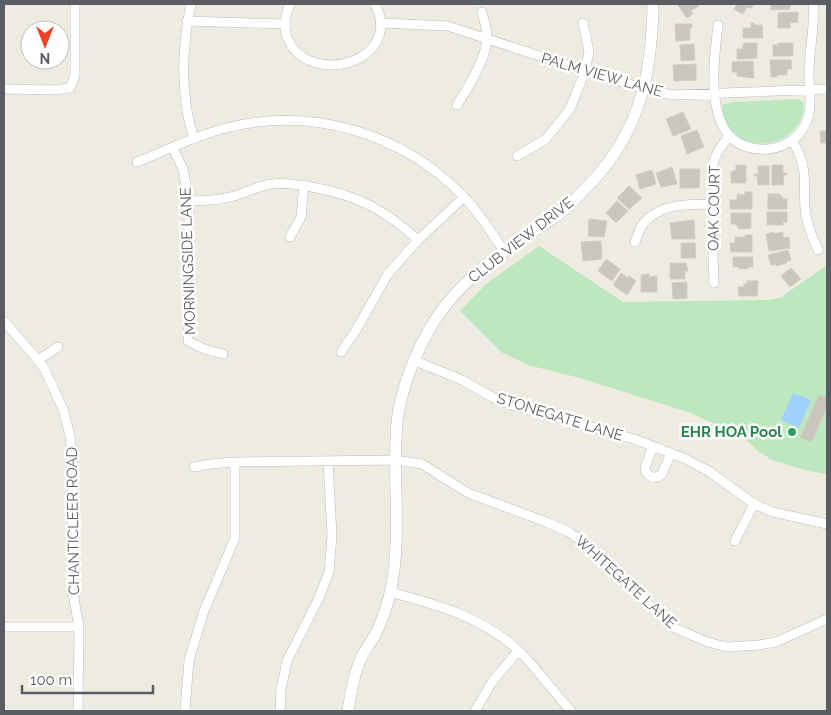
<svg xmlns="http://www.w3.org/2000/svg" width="831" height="715" viewBox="0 0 831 715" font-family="Raleway,sans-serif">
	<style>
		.green { fill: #bce7bf }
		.water { fill: #a0d0ff }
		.building { fill: #c9c6be; stroke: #d3cebf }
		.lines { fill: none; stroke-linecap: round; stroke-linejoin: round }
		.minor-casing { stroke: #b9bcc1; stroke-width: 10 }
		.tertiary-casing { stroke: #b9bcc1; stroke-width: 12 }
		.minor { stroke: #fff; stroke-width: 9 }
		.tertiary { stroke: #fff; stroke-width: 11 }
		.leisure-dot { fill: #2e9e5b; stroke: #fff; stroke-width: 2 }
		.labels { text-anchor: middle; stroke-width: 5; stroke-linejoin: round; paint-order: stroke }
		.street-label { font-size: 15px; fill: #5a5e63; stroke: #fff }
		.leisure-label { font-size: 15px; font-weight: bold; fill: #27864d; stroke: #fff; text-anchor: end }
	</style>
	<rect width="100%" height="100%" fill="#eeece1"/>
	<path class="green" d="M797,99L803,102C803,105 804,110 803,113C794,149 738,156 725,120C723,116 723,110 722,105L733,102Z
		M539,246L623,302L768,300L780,298L827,265V474L808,471L772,460L758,451L744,438L691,413L580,378L528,365L501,352L460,311L485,285Z"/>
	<path class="water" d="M793,393L811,400L799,428L781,420Z"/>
	<path class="building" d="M677,4H697L699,6L691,11L693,14L687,18Z
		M737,4H754L751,8L747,7L743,14L734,9Z
		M771,4H790V9L771,10Z
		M798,12V22L790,23V28H778V13Z
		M751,23H754V25H762L763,38H743V28H751Z
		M675,24H692V28H690V40L676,41Z
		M744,43H757V58L737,59V49H742Z
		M778,43H793V56H773V45H778Z
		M694,44L695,60L681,61L680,45Z
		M770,60H791L792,69H787V75H777V77H771Z
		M753,61L754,78L737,76V72H732V62Z
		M696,64V80L674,81L673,65Z
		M683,112L691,129L673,136L666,119Z
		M697,130L704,147L687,154L681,136Z
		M820,131H827V143H821Z
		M736,165H746V183H731V172L736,170Z
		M772,165H783V173H787V175H784L783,185H772Z
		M758,166H769V185H758L757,176H754V174H758Z
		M672,167L677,184L661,187L656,173Z
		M680,169H700L699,188H680Z
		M652,170L656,184L640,189L636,175Z
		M629,186L642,198L629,209L617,198Z
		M745,192H752V209H730V200H737V194L745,195Z
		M768,194H780V196H782L783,199H787V209H768Z
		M617,201L628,211L616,223L606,213Z
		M767,212H787V222H783V225H767Z
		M731,213H751V228L739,229L736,224H731Z
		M589,219L607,221L604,237L588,236Z
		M694,220L695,239H672L670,223Z
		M774,232V234L783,232V238L789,237L790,248L769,251L766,234Z
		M745,235H752V252H731L730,243H735V237H745Z
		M601,241L602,259L583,261L581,242Z
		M681,243H695L696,258H681Z
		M788,250L791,260L787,261V263L776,266V264L771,265L768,255Z
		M733,257H753V267H748V269H739V267H733Z
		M606,259L620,269L612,281L598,271Z
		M670,263H686L688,271H685V279H670Z
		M791,268L801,279L790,287L781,276Z
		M621,273L628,278L629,276L636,281L627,295L613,285Z
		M649,274V277L657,276V292H641V275Z
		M747,281H758L757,296H739L738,287H744V284H747Z
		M687,282V298L673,299L672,283Z
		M819,395L827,398V406L812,442L800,438Z"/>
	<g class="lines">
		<defs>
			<path id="minor" d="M191,4C182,47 180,96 194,139
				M290,4C285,15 283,25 287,37C307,89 405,63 375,4
				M187,21L284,24
				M382,23L448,26L585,71L656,92L674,95L827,89
				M718,25C713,68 701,154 768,149C783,148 799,138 805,125C814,107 808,88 809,68C810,46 815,26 813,4
				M4,89L56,90L70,88L75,76V4
				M457,105C468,88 485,61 487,40C488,31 484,21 482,12
				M792,140C809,169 803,178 805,208C806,223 812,237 818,250
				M173,148L183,169L189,201L188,341L204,349L223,354
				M517,156L546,139L570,109L585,71L589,52L583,23
				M137,162C167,150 195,136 226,128C311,106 402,133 463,196C479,212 491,232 504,251
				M189,201C204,201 220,200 234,196C247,192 258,186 271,184C286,182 302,185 317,188C359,196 386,211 418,240
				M290,237L301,217L304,185
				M635,242C637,237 639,231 641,227C656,203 689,204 714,204
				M714,283L713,257V166C714,154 722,146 729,136
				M4,321L43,366L63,409L70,435L72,459V588L79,627L78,711
				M341,352L355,332L388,274L418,240L464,197
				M38,360L58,347
				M413,360L462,380L492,397L512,405L634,439L686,459L710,472L754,504L773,512L827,524
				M653,446L645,468C646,477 655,480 662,474L671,453
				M194,467L210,464L235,462L395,460L422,464L468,493L546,522L569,532L601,556L663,619L675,628L707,642L727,647L759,645L776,642L827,619
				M735,541L754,504
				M390,592C438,605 480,616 518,650C537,668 553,692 571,711
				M4,627H79
				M185,711L189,660L204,611L235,538V462
				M280,711L281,689L287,661L319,598L329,572L332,536L328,461
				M475,711L492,682L518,651"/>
			<path id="tertiary" d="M348,711C351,692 354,673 362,656C366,649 371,642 375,635C382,621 388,604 391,589C402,534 392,477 397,422C401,389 413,359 429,330C457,280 505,250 552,219C563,212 573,202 582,192C638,138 652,79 653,4"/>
		</defs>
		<use href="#minor" class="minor-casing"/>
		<use href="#tertiary" class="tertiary-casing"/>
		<use href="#minor" class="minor"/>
		<use href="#tertiary" class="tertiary"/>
	</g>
	<circle class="leisure-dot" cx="792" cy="432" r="5"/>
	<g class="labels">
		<g class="street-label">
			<text transform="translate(602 75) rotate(16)" y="5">PALM VIEW LANE</text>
			<text transform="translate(714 208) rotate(-89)" y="5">OAK COURT</text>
			<text transform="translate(521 240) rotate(-38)" y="5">CLUB VIEW DRIVE</text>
			<text transform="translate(188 261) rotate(-92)" y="5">MORNINGSIDE LANE</text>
			<text transform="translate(560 417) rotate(17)" y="5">STONEGATE LANE</text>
			<text transform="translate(73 521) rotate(-91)" y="5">CHANTICLEER ROAD</text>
			<text transform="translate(626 582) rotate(42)" y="5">WHITEGATE LANE</text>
		</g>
		<g class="leisure-label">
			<text x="782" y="437">EHR HOA Pool</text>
		</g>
	</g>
	<rect width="831" height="715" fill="none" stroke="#5a5e63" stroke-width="10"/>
	<g transform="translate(45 45) rotate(180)"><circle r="24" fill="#ffffff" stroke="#bdbfc1"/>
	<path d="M0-4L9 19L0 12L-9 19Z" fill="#f23f23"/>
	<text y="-8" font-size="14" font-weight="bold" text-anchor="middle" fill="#5a5e63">N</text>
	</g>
	<path d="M22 685v8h131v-8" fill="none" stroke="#5a5e63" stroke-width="2.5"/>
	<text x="30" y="685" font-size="15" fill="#5a5e63" stroke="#ffffff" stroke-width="4" paint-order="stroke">100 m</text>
</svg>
